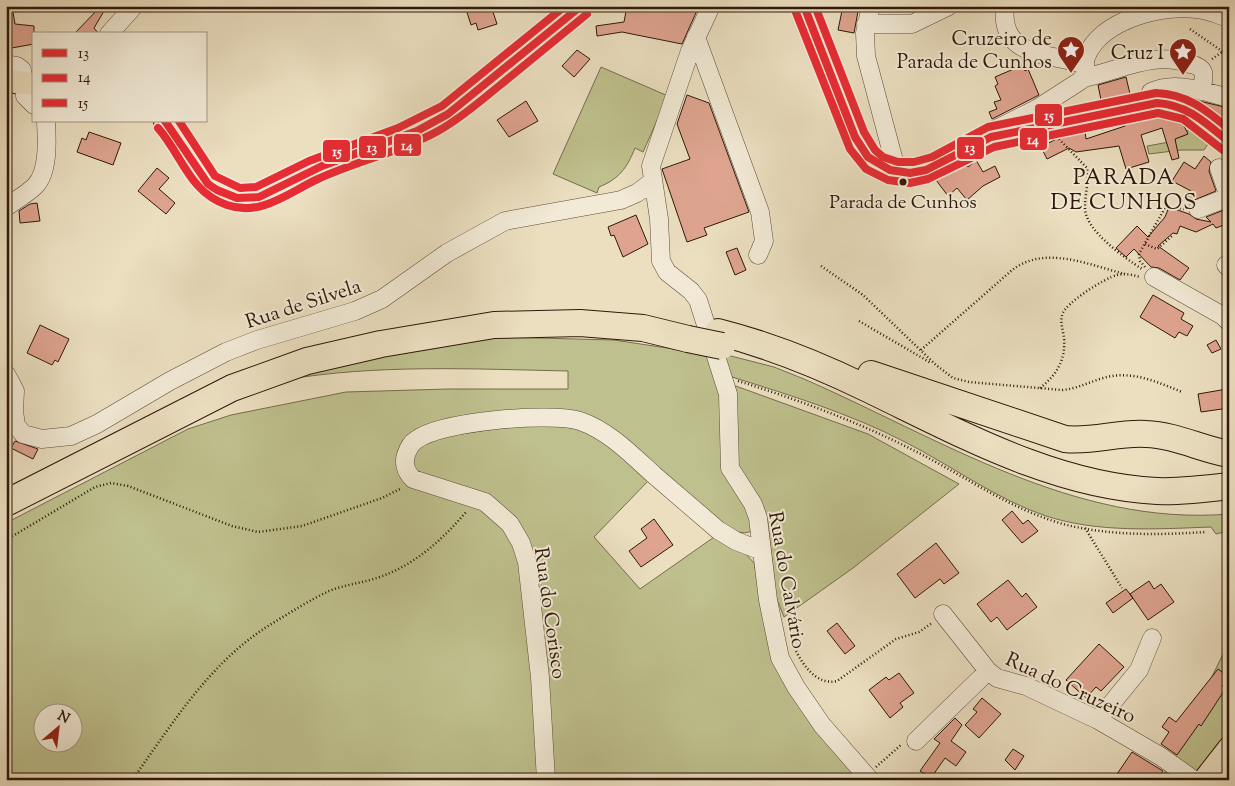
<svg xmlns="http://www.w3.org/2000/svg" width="1235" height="786" viewBox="0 0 1235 786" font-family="'Sorts Mill Goudy',serif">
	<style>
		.green { fill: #bec08d; stroke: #766c4c; fill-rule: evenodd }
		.building { fill: #dea48f; stroke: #2f180a }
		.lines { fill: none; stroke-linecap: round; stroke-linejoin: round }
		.minor-casing { stroke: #5e4a38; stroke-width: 19 }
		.major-casing { stroke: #2f180a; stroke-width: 24 }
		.highway-casing { stroke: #2f180a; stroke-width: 28 }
		.path { stroke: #2f180a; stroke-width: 2.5; stroke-dasharray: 1 2.5; stroke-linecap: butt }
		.minor { stroke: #f2ead6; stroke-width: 18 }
		.major { stroke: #ebdfc0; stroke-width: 22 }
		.highway { stroke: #ebdfc0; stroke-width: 26 }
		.highway-bridge-casing { stroke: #2f180a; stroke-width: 28; stroke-linecap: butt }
		.highway-bridge { stroke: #ebdfc0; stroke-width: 26 }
		.bus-1-casing { stroke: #f2ead6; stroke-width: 11 }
		.bus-2-casing { stroke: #f2ead6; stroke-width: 11 }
		.bus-3-casing { stroke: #f2ead6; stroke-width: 11 }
		.bus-1 { stroke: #e62c34; stroke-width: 8 }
		.bus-2 { stroke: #e62c34; stroke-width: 8 }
		.bus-3 { stroke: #e62c34; stroke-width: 8 }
		.bus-dot { fill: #2f180a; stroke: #f2ead6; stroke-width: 2 }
		.labels { text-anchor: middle; stroke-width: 4; stroke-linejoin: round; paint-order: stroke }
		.bus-label { font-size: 19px; fill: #2f180a; stroke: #f2ead6 }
		.poi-label { font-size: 20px; fill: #2f180a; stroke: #f2ead6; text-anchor: end }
		.street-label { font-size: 20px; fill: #2f180a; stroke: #f2ead6 }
		.quarter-label { font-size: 22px; letter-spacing: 1px; fill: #2f180a; stroke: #f2ead6 }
		.line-badge { stroke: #f2ead6; stroke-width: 2 }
		.badge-label { font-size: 14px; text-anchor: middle; font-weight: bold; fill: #fff }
	</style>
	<rect width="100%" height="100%" fill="#ebdfc0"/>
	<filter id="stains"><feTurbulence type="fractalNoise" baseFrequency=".004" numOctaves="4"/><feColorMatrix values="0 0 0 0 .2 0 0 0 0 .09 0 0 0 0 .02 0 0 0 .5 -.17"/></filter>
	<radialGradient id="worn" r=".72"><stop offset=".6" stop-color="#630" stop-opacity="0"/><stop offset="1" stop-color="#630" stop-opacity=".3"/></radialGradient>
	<path class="green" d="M601,67L668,96L643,152L635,148C627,168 619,179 599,187L597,193L553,174Z
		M1194,127L1208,144L1204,150H1181L1149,154L1147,146L1175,141V139L1188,134L1186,131Z
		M500,337L614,340L707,354L717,379L753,530C742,537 732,529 722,524L591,420L406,437L398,451L397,461L448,496L487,512L511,538L520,565L534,670L537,776L519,780H6V523L188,429L231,415L346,392L448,389H568V371C472,369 378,364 283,380L315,368ZM42,714H72V744H42Z
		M723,354L774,367L804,379C939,438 1075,527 1229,514V531L1216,534L1211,527C1157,529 1098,533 1046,516C996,499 952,466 905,442C851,414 790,395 732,377Z
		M733,385L868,434L959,484L853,568L784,617L776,597L767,516L738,466Z
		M534,423L588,430L650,479L594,537L640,589L717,535L745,553L754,563L768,630L866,780H559L553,771L520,529L413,471L412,453L428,439Z
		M1229,642V780H1161Z"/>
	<path class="building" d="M6,6H12L15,24L34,26V44L6,49Z
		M101,6H107L94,28L99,34H74Z
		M465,6H491L497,24L478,30L476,23L471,25Z
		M627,6H699L682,44L622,32L597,36L596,26L624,22Z
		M843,6H859L854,33L838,30Z
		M577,50L590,59L574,77L562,66Z
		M1023,65L1025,71L1028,69L1039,95L992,119L989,112L997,109L994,102L1001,100L995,86L998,84L995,77Z
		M1126,77L1130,94L1101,100L1098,85Z
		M687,95L709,103L749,212L704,228L707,235L687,242L662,169L690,159L677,124Z
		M526,101L538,121L509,137L497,120Z
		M1199,101L1229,108V125L1213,111Z
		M1158,116L1182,122L1188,134L1175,139L1179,158L1172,160L1162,128L1141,135L1149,162L1126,169L1119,146L1076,152L1069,148L1047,159L1041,147L1064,135L1085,131L1086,139L1125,126L1124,123Z
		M89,132L121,143L113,165L77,152L82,138L86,140Z
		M1204,156L1211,162L1209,171L1216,191L1192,201L1188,197L1191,191L1172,181L1184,162L1195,169Z
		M976,160L983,172L995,166L1000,177L983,186L967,200L957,188L948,196L936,180L966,164L968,167Z
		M157,168L169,178L159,189L175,203L166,214L138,191Z
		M37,203L40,221L20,223L19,211L30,204Z
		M1169,207L1189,214L1196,219L1211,222L1206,217L1229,208V223L1216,228L1213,224L1196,232L1180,226L1177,234L1173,233L1158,246L1189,268L1180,280L1159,268L1151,267L1134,249L1126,257L1116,248L1137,226L1148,237L1165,217Z
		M636,215L648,244L623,257L614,235L611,236L608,227Z
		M737,248L746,270L735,275L726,252Z
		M1153,295L1184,313L1181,319L1193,326L1187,336L1179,332L1175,338L1140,317Z
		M40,325L69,339L58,362L55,360L52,365L27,353Z
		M1216,340L1221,349L1212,353L1207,345Z
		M1227,389L1229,408L1201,412L1198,394Z
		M15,441L38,449L33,459L11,448Z
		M1012,511L1023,524L1028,520L1038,531L1022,543L1002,520Z
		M654,519L673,545L641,567L629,551L647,538L641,529Z
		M936,543L959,573L944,584L940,579L915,598L897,574Z
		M1008,580L1022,597L1026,593L1037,607L1007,630L997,617L991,622L977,604Z
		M1149,581L1154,589L1161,584L1174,602L1148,620L1130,594Z
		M1126,589L1133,598L1113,613L1106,603Z
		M837,623L855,646L845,654L827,631Z
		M1099,644L1124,667L1101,691L1096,687L1086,698L1066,680Z
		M1218,669L1229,677L1222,686L1226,688L1201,726L1199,724L1177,755L1161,744L1169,732L1162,727L1169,717L1176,722Z
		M899,673L914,693L900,703L903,707L890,718L869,690L886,677L889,680Z
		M982,698L1001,714L979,738L965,725L977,712L973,709Z
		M955,718L962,725L951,741L966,752L956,766L945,758L931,778L920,771L940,743L934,739Z
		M1013,749L1024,756L1015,770L1005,760Z
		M1132,752L1163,771L1157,780H1113Z"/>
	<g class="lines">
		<defs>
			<path id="minor" d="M711,6L690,51L651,166L659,219L661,261L667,272L691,291L698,300L728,394L730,468L753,504L758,518L768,600L780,658L796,687L822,725L870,780
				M871,6L865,33L866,56L897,172
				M1005,6C999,59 1050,52 1085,65
				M866,24H912L949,6
				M109,34L134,6
				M696,37L760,212L764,241L758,255
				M6,64L17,66L22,70L25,96L34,105
				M1083,78C1120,71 1153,50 1190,64C1195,65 1201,67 1203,72C1205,77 1202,86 1201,91
				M1150,105L1149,97L1151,92C1175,80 1205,92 1229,98
				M990,132L1038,108L1080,81L1085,75C1086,69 1084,63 1086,57C1102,18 1166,3 1203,10C1212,11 1220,16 1229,18
				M1219,168L1229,197
				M6,207C16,200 27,194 35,186C49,172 47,140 46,121
				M1198,209L1229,197
				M1226,265L1229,268
				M1154,277L1223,316L1229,322
				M6,374L15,391L14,411L16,425L23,434L42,439L71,436L97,424L170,381L226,352L257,340L355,311L382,299L447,253L505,221L621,200L637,193L653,181
				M943,614L988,671
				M1098,720L1139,670L1152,638
				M916,741L988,671L997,678L1026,686L1098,720L1160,756L1194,780
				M546,780L540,677L527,562L521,543L510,524L485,502L413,479C406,472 403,465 406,455C408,449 411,443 416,440C441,421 551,412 580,421C609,431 632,455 654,475C675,493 696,511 718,530L736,541L762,551"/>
			<path id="major" d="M804,6C816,37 828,68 840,98C847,118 854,141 868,157C880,170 899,175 916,172C944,168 965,145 991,137L1157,103C1190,102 1205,123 1229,142
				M6,81L34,84
				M165,121C186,141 192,176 217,190C227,195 239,200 250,199C275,195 298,175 322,166C366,148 407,140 448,114L581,6
				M1204,780L1229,748"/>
			<path id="highway" d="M718,332C769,345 819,365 866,388C958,432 1053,486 1157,491C1181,492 1205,489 1229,486
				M871,374L1065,439C1093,442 1119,432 1146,434C1175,435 1201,449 1229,454
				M6,503L232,388L307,361L381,344L494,325L580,323L643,328L688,339"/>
		</defs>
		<use href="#minor" class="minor-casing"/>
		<use href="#major" class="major-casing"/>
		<use href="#highway" class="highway-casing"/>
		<path class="path" d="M1190,29L1229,56
			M1212,59L1222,52
			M1059,139L1087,168C1089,182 1085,194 1085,207C1084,230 1125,258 1142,269
			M1145,244L1157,249L1172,236
			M821,266L863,295L936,365L953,378L969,382L1062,390C1076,389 1087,383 1100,379C1129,369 1155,381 1182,392
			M1145,267L1140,261L1139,254L1166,206L1184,209
			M859,321L931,363
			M921,350L1011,271C1044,244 1089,265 1125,274
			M738,381C796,399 856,421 911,449C962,474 1007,508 1063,524C1109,536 1159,535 1206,532
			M1040,388C1057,375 1066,359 1064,338C1063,330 1060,322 1062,315C1065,303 1105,278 1117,275C1125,273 1133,275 1140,277
			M1085,528L1122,588
			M6,540L95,487L111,483L128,486L232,526L258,532L302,526L382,498L402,488
			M793,645C801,662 815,686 837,681L896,639L919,632L932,623
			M876,767L902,744
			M10,780L15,777L25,780
			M132,780C174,722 210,661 273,623C291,612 310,600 329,591C344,585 361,583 377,578C415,565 441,541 467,511"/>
		<use href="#minor" class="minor"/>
		<use href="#major" class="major"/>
		<use href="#highway" class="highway"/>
		<defs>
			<path id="highway-bridge" d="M688,339L722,346"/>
		</defs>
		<use href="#highway-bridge" class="highway-bridge-casing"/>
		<use href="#highway-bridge" class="highway-bridge"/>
		<defs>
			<path id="bus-1" d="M804,6L855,137L868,157L890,170L910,173L926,170L991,137L1157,103C1188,105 1206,123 1229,142
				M165,121L208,184L217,190L237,198L259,197L322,166L417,131L448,114L581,6"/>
			<path id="bus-2" d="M795,10L850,149L866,169L888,180L910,183L928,179L994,147L1158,113L1183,119L1223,150
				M158,128C182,155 189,192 227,205C261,217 289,192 318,179C357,161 400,152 438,131C460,119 479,102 499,86C528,62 558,38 587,14"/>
			<path id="bus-3" d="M815,6L864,132L875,150L883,157L898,162H914L932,157L988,127L1156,93C1187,94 1206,110 1229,129
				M179,121L215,176L240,188L256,187L309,161L398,128L442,106L565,6"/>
		</defs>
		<use href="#bus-1" class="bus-1-casing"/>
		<use href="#bus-2" class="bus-2-casing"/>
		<use href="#bus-3" class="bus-3-casing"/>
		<use href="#bus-1" class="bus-1"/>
		<use href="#bus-2" class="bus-2"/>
		<use href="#bus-3" class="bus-3"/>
	</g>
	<defs>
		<symbol id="sight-pin" viewBox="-11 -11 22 30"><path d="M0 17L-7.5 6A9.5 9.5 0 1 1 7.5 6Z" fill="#8f2418" stroke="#f2ead6"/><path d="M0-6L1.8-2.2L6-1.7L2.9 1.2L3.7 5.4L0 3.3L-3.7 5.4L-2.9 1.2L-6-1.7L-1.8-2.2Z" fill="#fff"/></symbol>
	</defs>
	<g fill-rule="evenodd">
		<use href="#sight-pin" x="1055" y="34" width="32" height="43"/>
		<use href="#sight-pin" x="1167" y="36" width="32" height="43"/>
	</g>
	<circle class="bus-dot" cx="903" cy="182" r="4.5"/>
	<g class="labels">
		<g class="bus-label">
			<text x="903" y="208">Parada de Cunhos</text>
		</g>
		<g class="poi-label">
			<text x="1052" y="45">Cruzeiro de<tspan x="1052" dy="23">Parada de Cunhos</tspan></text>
			<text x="1164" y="59">Cruz I</text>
		</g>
		<g class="street-label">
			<text transform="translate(303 303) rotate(-18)" y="7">Rua de Silvela</text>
			<text transform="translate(788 580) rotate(80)" y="7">Rua do Calvário</text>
			<text transform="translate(551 613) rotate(82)" y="7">Rua do Corisco</text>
			<text transform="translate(1071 687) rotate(25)" y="7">Rua do Cruzeiro</text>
		</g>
		<g class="quarter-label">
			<text x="1124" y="184">PARADA<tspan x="1124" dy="25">DE CUNHOS</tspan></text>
		</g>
	</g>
	<g class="line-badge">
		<rect x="1034" y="103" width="29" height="24" rx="5" fill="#e62c34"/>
		<rect x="1019" y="127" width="29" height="24" rx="5" fill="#e62c34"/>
		<rect x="393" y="133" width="29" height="24" rx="5" fill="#e62c34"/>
		<rect x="358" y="135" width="29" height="24" rx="5" fill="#e62c34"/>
		<rect x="956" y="136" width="29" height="24" rx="5" fill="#e62c34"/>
		<rect x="322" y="139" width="29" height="24" rx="5" fill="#e62c34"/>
	</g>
	<g class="badge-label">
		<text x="1049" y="120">15</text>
		<text x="1033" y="144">14</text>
		<text x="407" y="150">14</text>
		<text x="372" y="152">13</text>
		<text x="970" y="152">13</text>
		<text x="337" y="156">15</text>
	</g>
	<rect width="1235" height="786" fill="none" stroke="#ebdfc0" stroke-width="25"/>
	<rect x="8" y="8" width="1220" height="771" fill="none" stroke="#2f180a" stroke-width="2.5"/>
	<rect x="12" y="12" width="1210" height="761" fill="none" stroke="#2f180a"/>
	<rect x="32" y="32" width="175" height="90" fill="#f2ead6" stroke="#a49684"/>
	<rect x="42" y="49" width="25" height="8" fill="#e62c34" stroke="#a49684"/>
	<text x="78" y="58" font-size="15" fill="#2f180a">13</text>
	<rect x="42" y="74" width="25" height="8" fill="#e62c34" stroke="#a49684"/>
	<text x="78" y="82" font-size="15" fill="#2f180a">14</text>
	<rect x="42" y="99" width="25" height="8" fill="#e62c34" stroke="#a49684"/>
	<text x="78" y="108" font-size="15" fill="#2f180a">15</text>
	<g transform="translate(58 728) rotate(28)"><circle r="24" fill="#f2ead6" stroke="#a49684"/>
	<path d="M0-4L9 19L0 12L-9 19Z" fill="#8f2418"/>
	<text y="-8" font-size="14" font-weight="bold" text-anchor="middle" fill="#2f180a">N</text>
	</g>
	<rect width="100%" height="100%" filter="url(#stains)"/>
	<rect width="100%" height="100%" fill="url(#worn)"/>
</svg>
